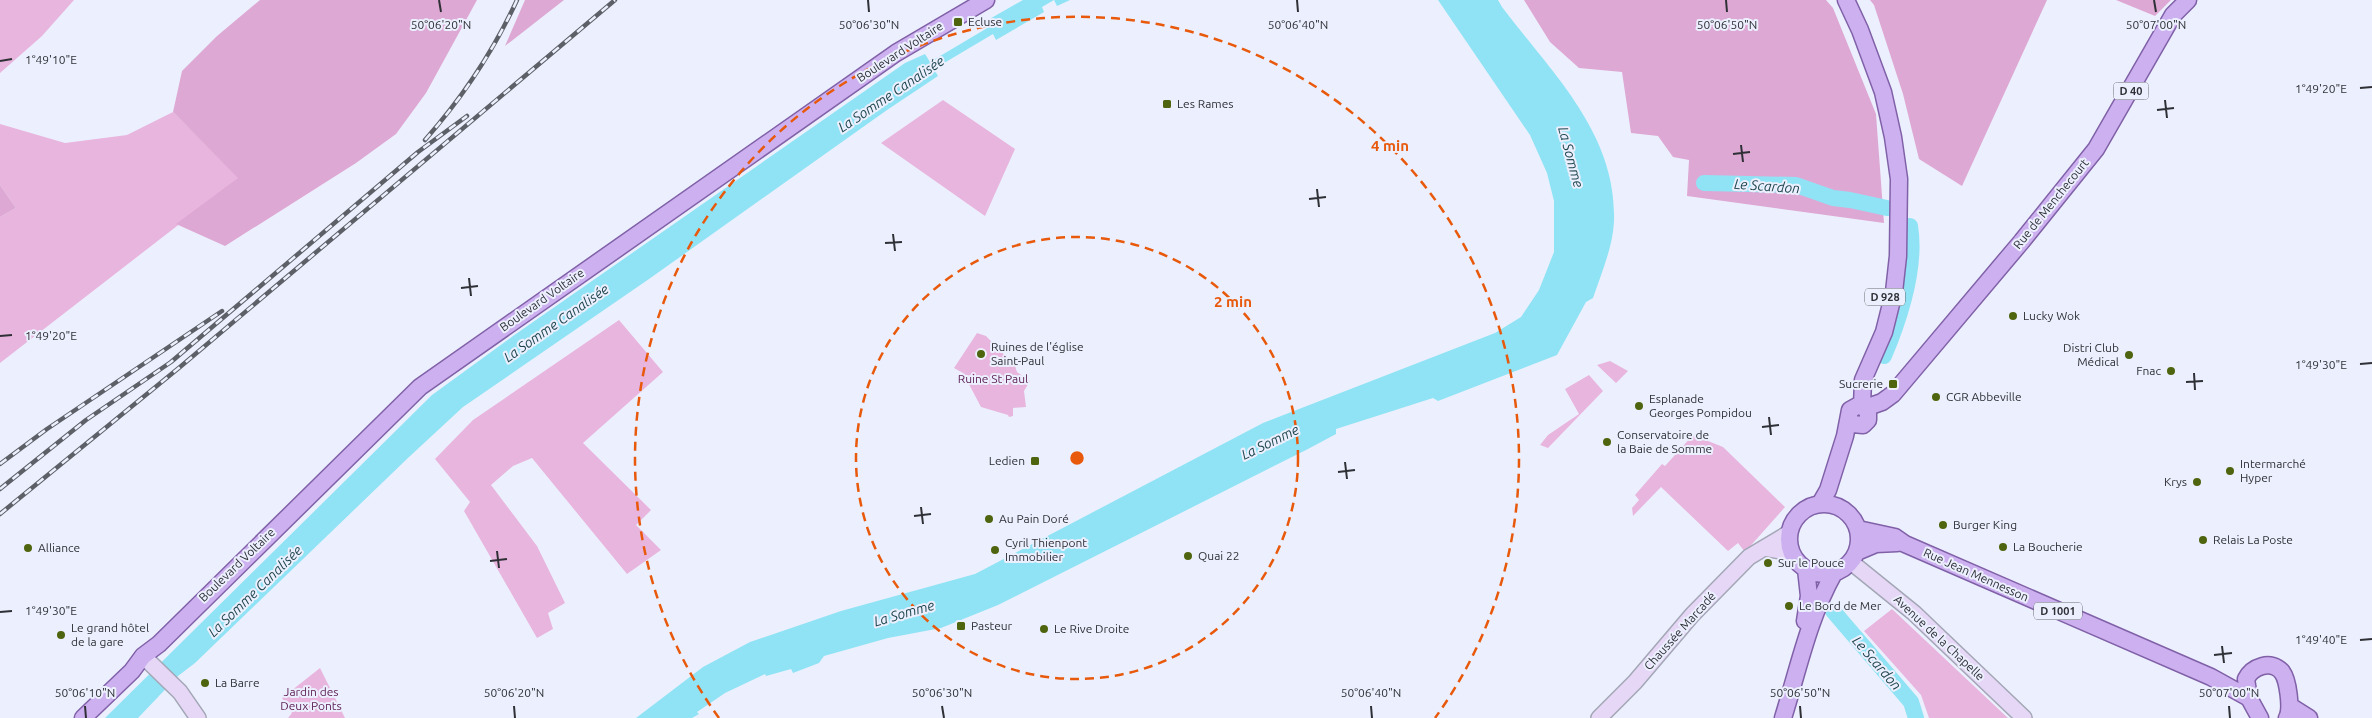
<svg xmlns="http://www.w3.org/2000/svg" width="2372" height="718" viewBox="0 0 2372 718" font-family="Ubuntu,sans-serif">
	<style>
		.green { fill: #e8b5de }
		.forest { fill: #dea8d4 }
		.water { fill: #8fe3f5 }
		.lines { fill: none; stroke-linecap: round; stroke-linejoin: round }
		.river { stroke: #8fe3f5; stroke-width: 16 }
		.secondary-casing { stroke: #a3a7b5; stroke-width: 18 }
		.primary-casing { stroke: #8061a8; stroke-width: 19 }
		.secondary { stroke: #e6d7f7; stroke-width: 15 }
		.primary { stroke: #cdb0ef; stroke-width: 16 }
		.rail-casing { stroke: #5e6068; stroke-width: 4.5 }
		.rail { stroke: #ecf0fe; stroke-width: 2.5; stroke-dasharray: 8; stroke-linecap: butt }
		.ticks { fill: none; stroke: #2f3036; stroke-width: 2 }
		.ring { fill: none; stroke: #e8590c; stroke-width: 2.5; stroke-dasharray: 9 6 }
		.poi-dot { fill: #4f640f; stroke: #ecf0fe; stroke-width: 2 }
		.labels { text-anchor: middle; stroke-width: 4; stroke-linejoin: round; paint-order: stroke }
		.shield { fill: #ecf0fe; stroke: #686a72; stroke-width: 1 }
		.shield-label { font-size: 11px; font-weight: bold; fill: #2f3036 }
		.poi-label { font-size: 12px; fill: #2f3036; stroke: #ecf0fe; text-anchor: start }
		.street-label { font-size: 12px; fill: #2f3036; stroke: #ecf0fe }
		.park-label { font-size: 12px; fill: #602258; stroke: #ecf0fe }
		.water-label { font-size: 14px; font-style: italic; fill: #1f464e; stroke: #ecf0fe }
		.ticks-label { font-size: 12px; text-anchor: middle; fill: #2f3036; stroke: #ecf0fe; stroke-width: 4; stroke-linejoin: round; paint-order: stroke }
		.centre { fill: #e8590c; stroke: #ecf0fe; stroke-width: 2.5 }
		.ring-label { font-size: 15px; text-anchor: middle; font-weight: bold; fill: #e8590c; stroke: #ecf0fe; stroke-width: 4; stroke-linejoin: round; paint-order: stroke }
	</style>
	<rect width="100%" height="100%" fill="#ecf0fe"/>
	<path class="green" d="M0,0H74L42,36L0,73Z
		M943,100L1015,149L985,216L881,143Z
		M173,112L239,178L0,363V217L16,208L0,185V124L65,143L127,135Z
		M619,320L663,372L583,443L651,510L636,525L661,550L627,574L532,458L513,466L491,485L537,546L565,603L548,613L553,629L537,638L464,511L470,502L435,459L473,420Z
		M977,333L986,336L1015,366L1017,372L1030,381L1024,391L1026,407L1013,408V416L1009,417L1008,415L981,407L963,373L954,368Z
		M1610,361L1628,371L1616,383L1597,365Z
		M1589,375L1603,391L1548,448L1540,445L1548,435L1579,414L1565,389Z
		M1693,435L1723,447L1785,507L1745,552L1738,543L1728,551L1661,487L1633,516L1632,508L1639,500L1635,495L1662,464L1665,466Z
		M1892,609L2008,718H1929L1921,695L1864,631Z
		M320,668L345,718H288L292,713L282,698Z"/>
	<path class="forest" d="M260,0H477L426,93L396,134L356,163L225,246L176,224L238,178L173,112L182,71L217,36Z
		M525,0H564L505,46Z
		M1524,0H1826L1833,8L1876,114L1884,223L1687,196L1689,160L1673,157L1658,136L1631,133L1622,72L1579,68L1550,42Z
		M1870,0H2047L1962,186L1919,159L1903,94L1874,5Z
		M2116,0H2171L2155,16Z
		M0,185L16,208L0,217Z"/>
	<path class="water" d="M1023,0H1070L1057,6L1054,0L1042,7L1044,12L996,40L993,34L934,69L938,76L887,110L649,279L463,407L409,457L195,663L178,676L138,718H105L432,395L513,336L905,63L925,54L930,62L989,27L986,21Z
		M1438,0H1498L1502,7C1551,72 1617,133 1614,221C1613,247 1601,274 1593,298L1586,302L1557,355L1438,401L1433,398L1336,429V434L1308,449L998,605L941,628L888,638L824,656L819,663L793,673L791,669L766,676L765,674L725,693L697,712L699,714L692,718H636L703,667L750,642L841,611L975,574L1263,423L1495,333L1521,317L1539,290L1554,252V201L1547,173L1530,135Z"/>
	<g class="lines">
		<path class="river" d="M1704,183L1796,185L1833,198L1850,200L1887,208
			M1884,356C1900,318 1917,268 1910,226
			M1833,611L1911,702L1916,718"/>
		<defs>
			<path id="secondary" d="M1764,548L1792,553
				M1851,562L1914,613L2024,718
				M143,656L180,692L198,718
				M1599,718L1635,682L1692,615L1749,557L1789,533"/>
			<path id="primary" d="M1846,0L1860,30L1883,92L1893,137L1899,179L1898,256L1894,292L1884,332L1863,380L1862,406
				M1865,408L1882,402L1893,394L2022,241L2096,149L2173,15L2188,0
				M1820,504L1828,490L1845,436L1850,410L1859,405L1864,407L1868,413V420L1863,425L1853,424L1849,419
				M1789 539a35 35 0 1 1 70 0a35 35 0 1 1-70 0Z
				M1858,529L1895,537L1905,544L2211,677L2249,698
				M1857,552L1876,544L1897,543
				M1805,621L1809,596L1806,569
				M2290,706L2309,718
				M83,718L132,671L143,656L159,644L420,387L896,53L986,0
				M1783,718C1798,670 1809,617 1834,573
				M2260,718L2249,698L2246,679C2252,667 2271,659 2282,672C2288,680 2292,709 2287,718"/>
		</defs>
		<use href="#secondary" class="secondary-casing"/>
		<use href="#primary" class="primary-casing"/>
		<use href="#secondary" class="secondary"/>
		<use href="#primary" class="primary"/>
		<defs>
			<path id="rail" d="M425,140C463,97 493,52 517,0
				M0,464L47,429L222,311
				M0,489L86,420L171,362L418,152L467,116
				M0,514L180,367L615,0"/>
		</defs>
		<use href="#rail" class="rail-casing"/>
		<use href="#rail" class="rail"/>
	</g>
	<path class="ticks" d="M439,0L441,12M868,0L869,12M1297,0L1298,12M1726,0L1727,12M2154,0L2156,12M0,61L12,59M2360,88L2372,87M2165,100L2167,118M2157,110L2174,108M1741,145L1743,162M1733,154L1750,152M1317,189L1319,207M1309,199L1326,197M893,234L895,251M885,243L902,242M469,278L471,296M461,288L478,286M0,336L12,335M2360,364L2372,363M2194,373L2195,390M2186,382L2203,381M1769,417L1771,435M1762,427L1779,425M1345,462L1347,479M1338,472L1355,470M921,507L923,524M914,516L931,514M497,551L499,568M490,561L507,559M0,612L12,611M2360,640L2372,639M2222,646L2224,663M2214,655L2232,653M85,706L86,718M514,706L515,718M942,706L944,718M1371,706L1372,718M1800,706L1801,718M2229,706L2230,718"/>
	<g class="ring">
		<circle cx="1077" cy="458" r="221"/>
		<path d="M719 718A442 442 0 1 1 1435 718"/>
	</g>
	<g class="poi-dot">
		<rect x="953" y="17" width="10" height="10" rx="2.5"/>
		<rect x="1162" y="99" width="10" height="10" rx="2.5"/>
		<circle cx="2013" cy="316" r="5"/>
		<circle cx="981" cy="354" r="5"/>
		<circle cx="2129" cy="355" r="5"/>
		<circle cx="2171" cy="371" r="5"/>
		<rect x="1888" y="379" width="10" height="10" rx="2.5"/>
		<circle cx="1936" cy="397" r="5"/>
		<circle cx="1639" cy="406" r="5"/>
		<circle cx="1607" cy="442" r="5"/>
		<rect x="1030" y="456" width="10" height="10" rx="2.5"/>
		<circle cx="2230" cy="471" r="5"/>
		<circle cx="2197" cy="482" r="5"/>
		<circle cx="989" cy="519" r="5"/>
		<circle cx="1943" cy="525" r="5"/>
		<circle cx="2203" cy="540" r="5"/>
		<circle cx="2003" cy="547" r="5"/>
		<circle cx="28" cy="548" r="5"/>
		<circle cx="995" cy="550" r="5"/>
		<circle cx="1188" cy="556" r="5"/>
		<circle cx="1768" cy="563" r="5"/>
		<circle cx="1789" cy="606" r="5"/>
		<rect x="956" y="621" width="10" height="10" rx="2.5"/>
		<circle cx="1044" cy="629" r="5"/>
		<circle cx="61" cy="635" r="5"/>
		<circle cx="205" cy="683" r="5"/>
	</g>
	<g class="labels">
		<g class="shield">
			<rect x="2113.5" y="82.5" width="35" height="17" rx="4"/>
			<rect x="1865" y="288.5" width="40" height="17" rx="4"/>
			<rect x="2034" y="602.5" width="48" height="17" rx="4"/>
		</g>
		<g class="shield-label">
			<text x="2131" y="95">D 40</text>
			<text x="1885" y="301">D 928</text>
			<text x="2058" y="615">D 1001</text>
		</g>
		<g class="poi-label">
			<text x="968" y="26">Ecluse</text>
			<text x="1177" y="108">Les Rames</text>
			<text x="2023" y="320">Lucky Wok</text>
			<text x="991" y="351">Ruines de l'église<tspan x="991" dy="14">Saint-Paul</tspan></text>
			<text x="2119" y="352" text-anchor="end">Distri Club<tspan x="2119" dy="14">Médical</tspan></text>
			<text x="2161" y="375" text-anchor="end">Fnac</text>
			<text x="1883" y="388" text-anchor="end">Sucrerie</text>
			<text x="1946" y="401">CGR Abbeville</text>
			<text x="1649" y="403">Esplanade<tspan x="1649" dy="14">Georges Pompidou</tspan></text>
			<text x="1617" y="439">Conservatoire de<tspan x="1617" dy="14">la Baie de Somme</tspan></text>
			<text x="1025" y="465" text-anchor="end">Ledien</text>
			<text x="2240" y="468">Intermarché<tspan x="2240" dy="14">Hyper</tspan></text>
			<text x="2187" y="486" text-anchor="end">Krys</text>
			<text x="999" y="523">Au Pain Doré</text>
			<text x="1953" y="529">Burger King</text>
			<text x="2213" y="544">Relais La Poste</text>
			<text x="1005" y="547">Cyril Thienpont<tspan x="1005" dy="14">Immobilier</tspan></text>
			<text x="2013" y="551">La Boucherie</text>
			<text x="38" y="552">Alliance</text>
			<text x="1198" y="560">Quai 22</text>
			<text x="1778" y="567">Sur le Pouce</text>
			<text x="1799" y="610">Le Bord de Mer</text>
			<text x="971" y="630">Pasteur</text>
			<text x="71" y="632">Le grand hôtel<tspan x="71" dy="14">de la gare</tspan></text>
			<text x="1054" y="633">Le Rive Droite</text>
			<text x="215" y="687">La Barre</text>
		</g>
		<g class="street-label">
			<text transform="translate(900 52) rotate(-33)" y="4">Boulevard Voltaire</text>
			<text transform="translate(2051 204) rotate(-51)" y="4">Rue de Menchecourt</text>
			<text transform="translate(542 300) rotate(-35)" y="4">Boulevard Voltaire</text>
			<text transform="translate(237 565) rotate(-44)" y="4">Boulevard Voltaire</text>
			<text transform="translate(1976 575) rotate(24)" y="4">Rue Jean Mennesson</text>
			<text transform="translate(1680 631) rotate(-48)" y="4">Chaussée Marcadé</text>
			<text transform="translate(1939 638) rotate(43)" y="4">Avenue de la Chapelle</text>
		</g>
		<g class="park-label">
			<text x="993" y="383">Ruine St Paul</text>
			<text x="311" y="696">Jardin des<tspan x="311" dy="14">Deux Ponts</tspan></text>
		</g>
		<g class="water-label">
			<text transform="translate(891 94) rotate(-34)" y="5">La Somme Canalisée</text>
			<text transform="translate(1571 157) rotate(75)" y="5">La Somme</text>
			<text transform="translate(1767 186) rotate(4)" y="5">Le Scardon</text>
			<text transform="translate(556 323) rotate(-35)" y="5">La Somme Canalisée</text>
			<text transform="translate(1270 442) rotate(-26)" y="5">La Somme</text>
			<text transform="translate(255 591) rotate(-44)" y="5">La Somme Canalisée</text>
			<text transform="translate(904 613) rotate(-16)" y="5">La Somme</text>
			<text transform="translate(1877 663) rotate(49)" y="5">Le Scardon</text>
		</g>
	</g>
	<g class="ticks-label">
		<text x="441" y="29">50°06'20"N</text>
		<text x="869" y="29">50°06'30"N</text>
		<text x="1298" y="29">50°06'40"N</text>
		<text x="1727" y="29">50°06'50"N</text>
		<text x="2156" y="29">50°07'00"N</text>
		<text x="51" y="64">1°49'10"E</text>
		<text x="2321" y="93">1°49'20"E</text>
		<text x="51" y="340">1°49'20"E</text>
		<text x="2321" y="369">1°49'30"E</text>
		<text x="51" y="615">1°49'30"E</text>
		<text x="2321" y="644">1°49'40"E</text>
		<text x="85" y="697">50°06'10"N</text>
		<text x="514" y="697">50°06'20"N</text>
		<text x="942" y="697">50°06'30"N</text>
		<text x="1371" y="697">50°06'40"N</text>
		<text x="1800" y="697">50°06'50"N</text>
		<text x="2229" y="697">50°07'00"N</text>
	</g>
	<circle cx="1077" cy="458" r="8" class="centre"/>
	<g class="ring-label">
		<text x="1390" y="151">4 min</text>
		<text x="1233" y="307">2 min</text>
	</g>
</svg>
